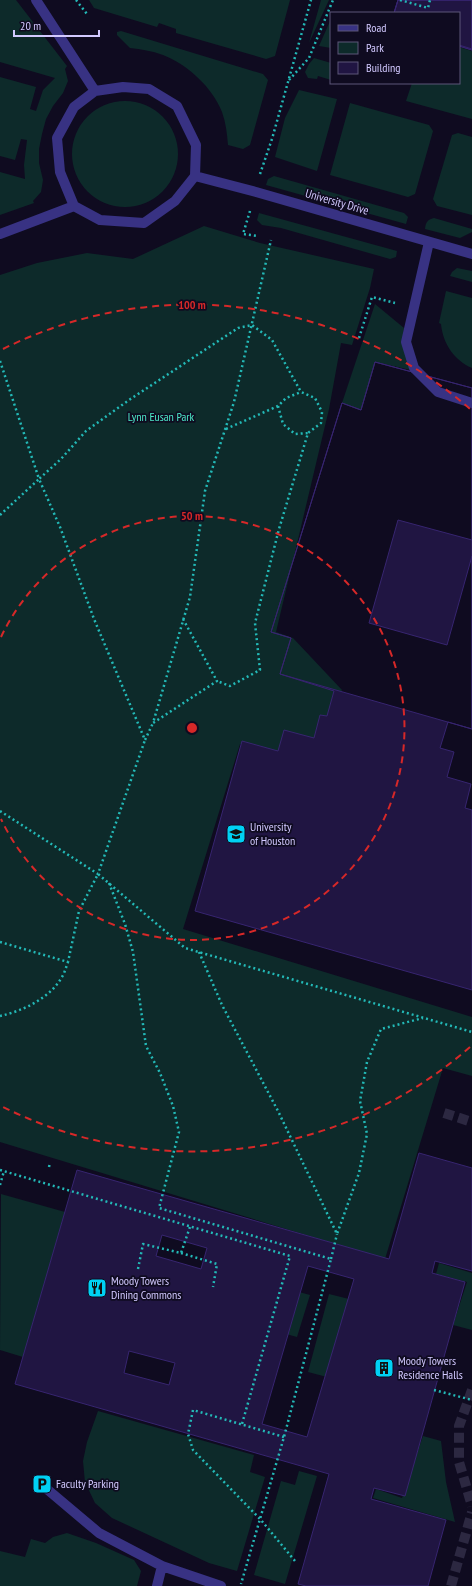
<svg xmlns="http://www.w3.org/2000/svg" width="472" height="1586" viewBox="0 0 472 1586" font-family="'PT Sans Narrow',sans-serif">
	<style>
		.green { fill: #0d2a2a }
		.building { fill: #201542; stroke: #372570; fill-rule: evenodd }
		.lines { fill: none; stroke-linecap: round; stroke-linejoin: round }
		.minor-tunnel { stroke: #2c2841; stroke-width: 10; stroke-dasharray: 10 5; stroke-linecap: butt }
		.path { stroke: #23b9b7; stroke-width: 2.5; stroke-dasharray: 2 3; stroke-linecap: butt }
		.minor { stroke: #383283; stroke-width: 10 }
		.path-bridge { stroke: #23b9b7; stroke-width: 2.5; stroke-dasharray: 2 3; stroke-linecap: butt }
		.ring { fill: none; stroke: #d62828; stroke-width: 2; stroke-dasharray: 7 5 }
		.labels { text-anchor: middle; stroke-width: 3.5; stroke-linejoin: round; paint-order: stroke }
		.street-label { font-size: 12px; fill: #d2c9ff; stroke: #0f0b20 }
		.park-label { font-size: 12px; fill: #4ce8c8; stroke: #0f0b20 }
		.poi-label { font-size: 12px; fill: #d2c9ff; stroke: #0f0b20; text-anchor: start }
		.centre { fill: #d62828; stroke: #0f0b20; stroke-width: 2 }
		.ring-label { font-size: 12px; text-anchor: middle; font-weight: bold; fill: #d62828; stroke: #0f0b20; stroke-width: 3.5; stroke-linejoin: round; paint-order: stroke }
	</style>
	<rect width="100%" height="100%" fill="#0f0b20"/>
	<path class="green" d="M0,0H16L67,66L65,69L68,81L63,93L53,106L46,119L42,134L39,149V163L43,180L41,192L33,201L34,203L0,215V172L25,179L24,165L27,140L21,139L15,160L0,156V77L36,87L30,109L36,111L43,90L55,78L0,62Z
		M89,0H290L275,56L266,59L176,33V29L159,23L157,27L94,8Z
		M321,0H329L309,43Z
		M331,19V48L319,46Z
		M121,31L263,74L268,80L250,145L243,149L228,145C227,134 226,123 222,112C212,87 188,65 163,55C152,51 141,49 130,48L117,35V32Z
		M459,47L472,51V119L406,101L412,83H459Z
		M314,58L331,63V80L318,76L317,79L308,78L305,72L309,64Z
		M299,90L337,99L317,171L275,157L285,118Z
		M72 154a53 53 0 1 1 106 0a53 53 0 1 1-106 0Z
		M350,103L429,125L433,131L415,194L408,197L330,175Z
		M458,133L472,137V215L437,206L433,199L452,135Z
		M274,176L404,213L408,217L406,224L266,185L268,179Z
		M259,213L397,251L396,257L390,259L281,228L262,225L257,220Z
		M434,218L472,229V232L460,238L425,229C426,222 427,220 434,218Z
		M204,226L260,243L374,269L370,288L352,345L341,343L329,409L276,632L293,638L342,690L315,743L277,755L240,744L183,929L472,1017V1076L443,1068L385,1259L0,1142V275L37,263L87,253L133,259Z
		M457,268L472,271V282L450,276L452,272Z
		M446,291L472,298V368C454,360 443,344 441,324L439,323Z
		M375,304L404,328L403,340L411,370L375,362L361,410L342,403Z
		M1,1194L65,1212L23,1357L0,1350Z
		M439,1263L472,1273V1330L453,1325L467,1282L436,1274Z
		M299,1292L310,1295L297,1337L286,1334Z
		M329,1294L349,1299L327,1377L308,1372Z
		M98,1411L254,1455L250,1472L265,1477L237,1571L209,1563L112,1518L95,1503L85,1482L83,1461L87,1442Z
		M423,1436L441,1441L446,1482L455,1522L373,1498L376,1489L402,1498Z
		M299,1471L317,1476L285,1584L254,1575L281,1481L295,1485Z
		M67,1533L96,1543L134,1560L141,1571L137,1586H0V1551L25,1557L31,1539L45,1543L53,1537Z"/>
	<path class="building" d="M398,0H472V49L459,45V13H394Z
		M398,0H472V50L459,46V13H394Z
		M398,0H472V50L459,46V13H394Z
		M375,362L472,388V729L448,722L440,748L454,752L447,777L471,784L465,808L472,810V990L195,911L242,741L278,751L284,730L314,738L320,715L327,716L334,691L280,674L291,638L271,632L342,403L361,410Z
		M375,362L472,388V540L398,520L369,623L447,645L472,556V729L280,674L291,638L271,632L342,403L361,410Z
		M419,1153L472,1168V1271L435,1261L432,1273L465,1282L405,1496L374,1488L371,1499L446,1520L428,1586H306L298,1584L329,1474L15,1384L77,1170L389,1259ZM162,1235L207,1248L201,1269L156,1256ZM308,1266L354,1279L307,1437L262,1424ZM129,1351L175,1363L169,1385L124,1373Z"/>
	<g class="lines">
		<path class="minor-tunnel" d="M444,1113L472,1122
			M472,1390L459,1426V1462L472,1506
			M451,1586L472,1512"/>
		<path class="path" d="M76,0L87,14
			M400,0L428,8L430,0
			M289,80L309,58L333,0
			M260,174L272,139L311,0
			M250,211L243,234L258,236
			M359,338L372,297L395,303
			M0,361L39,479L61,459L86,431L129,400L238,328L252,325L272,340L301,392L315,398L322,412L321,423L308,433L279,529L255,623L260,670L230,686L217,681
			M278,406L283,424L295,434L308,433
			M226,429L278,406L286,398L301,392
			M0,515L39,479L60,527L94,619L145,740L153,723
			M183,619L217,681L153,723L190,597L205,491L234,402L271,240
			M0,811L98,874L145,740
			M109,883L125,924L133,952L146,1046L160,1073L173,1106L179,1132L159,1208L331,1259L284,1437L241,1584
			M0,942L68,962L79,911L98,874L185,948L472,1032
			M199,952L222,1005L278,1111L337,1234L359,1173L367,1134L360,1101L367,1062L381,1029L423,1018
			M0,1016C23,1011 50,998 62,977C65,972 66,967 68,962
			M49,1167L50,1163
			M0,1170L290,1256L242,1424
			M0,1185L4,1171
			M181,1253L217,1264L213,1287
			M331,1259L337,1234
			M138,1269L143,1244L181,1253L190,1227
			M284,1437L193,1410L188,1434L193,1450L261,1520L295,1561"/>
		<path class="minor" d="M36,0L95,91
			M123,87L149,89L177,106L196,145L195,176L175,201L144,223L100,220L74,206L60,172L57,138L74,107L95,91Z
			M195,176L256,192L472,254
			M0,234L74,206
			M429,242L406,342L414,368L438,392L472,403
			M48,1490L99,1533L162,1566L221,1586
			M157,1586L162,1566"/>
		<path class="path-bridge" d="M434,1390L472,1400"/>
	</g>
	<g class="ring">
		<path d="M1 637A212 212 0 1 1 1 819"/>
		<path d="M470 1047A423 423 0 0 1 3 1107M3 349A423 423 0 0 1 470 409"/>
	</g>
	<defs>
		<symbol id="university-square" viewBox="-11 -11 22 22"><rect x="-9" y="-9" width="18" height="18" rx="4" fill="#00d1f4" stroke="#0f0b20"/><path d="M0-5L7-2L0 1L-7-2ZM-4 1L0 2.5L4 1V4Q0 6-4 4Z" fill="#111"/></symbol>
		<symbol id="restaurant-square" viewBox="-11 -11 22 22"><rect x="-9" y="-9" width="18" height="18" rx="4" fill="#00d1f4" stroke="#0f0b20"/><path d="M-5-6h1v4h1v-4h1v4h1v-4h1v5L-1.5 .5V6h-2V.5L-5-1ZM5-6V6H3V1.5H1.5Q1.5-4 5-6Z" fill="#111"/></symbol>
		<symbol id="building-square" viewBox="-11 -11 22 22"><rect x="-9" y="-9" width="18" height="18" rx="4" fill="#00d1f4" stroke="#0f0b20"/><path d="M-4-6H4V6H1V3H-1V6H-4ZM-2.5-4.3h1.7v1.8h-1.7ZM.8-4.3h1.7v1.8H.8ZM-2.5-1h1.7V.8h-1.7ZM.8-1h1.7V.8H.8Z" fill="#111"/></symbol>
		<symbol id="parking-square" viewBox="-11 -11 22 22"><rect x="-9" y="-9" width="18" height="18" rx="4" fill="#00d1f4" stroke="#0f0b20"/><path d="M-3.5-5.5H1a3.5 3.5 0 0 1 0 7H-1V5.5H-3.5ZM-1-3.4V-.6H.8a1.4 1.4 0 0 0 0-2.8Z" fill="#111"/></symbol>
	</defs>
	<g fill-rule="evenodd">
		<use href="#university-square" x="225" y="823" width="22" height="22"/>
		<use href="#restaurant-square" x="86" y="1277" width="22" height="22"/>
		<use href="#building-square" x="373" y="1357" width="22" height="22"/>
		<use href="#parking-square" x="31" y="1473" width="22" height="22"/>
	</g>
	<g class="labels">
		<g class="street-label">
			<text transform="translate(337 202) rotate(16)" y="4">University Drive</text>
		</g>
		<g class="park-label">
			<text x="161" y="421">Lynn Eusan Park</text>
		</g>
		<g class="poi-label">
			<text x="250" y="831">University<tspan x="250" dy="14">of Houston</tspan></text>
			<text x="111" y="1285">Moody Towers<tspan x="111" dy="14">Dining Commons</tspan></text>
			<text x="398" y="1365">Moody Towers<tspan x="398" dy="14">Residence Halls</tspan></text>
			<text x="56" y="1488">Faculty Parking</text>
		</g>
	</g>
	<circle cx="192" cy="728" r="6" class="centre"/>
	<g class="ring-label">
		<text x="192" y="309">100 m</text>
		<text x="192" y="520">50 m</text>
	</g>
	<rect x="330" y="12" width="130" height="72" fill="#0f0b20" stroke="#5d5779"/>
	<rect x="338" y="25" width="20" height="6" fill="#383283" stroke="#5d5779"/>
	<text x="366" y="32" font-size="12" fill="#d2c9ff">Road</text>
	<rect x="338" y="42" width="20" height="12" fill="#0d2a2a" stroke="#5d5779"/>
	<text x="366" y="52" font-size="12" fill="#d2c9ff">Park</text>
	<rect x="338" y="62" width="20" height="12" fill="#201542" stroke="#5d5779"/>
	<text x="366" y="72" font-size="12" fill="#d2c9ff">Building</text>
	<path d="M14 30v6h85v-6" fill="none" stroke="#d2c9ff" stroke-width="2"/>
	<text x="20" y="30" font-size="12" fill="#d2c9ff" stroke="#0f0b20" stroke-width="3" paint-order="stroke">20 m</text>
</svg>
